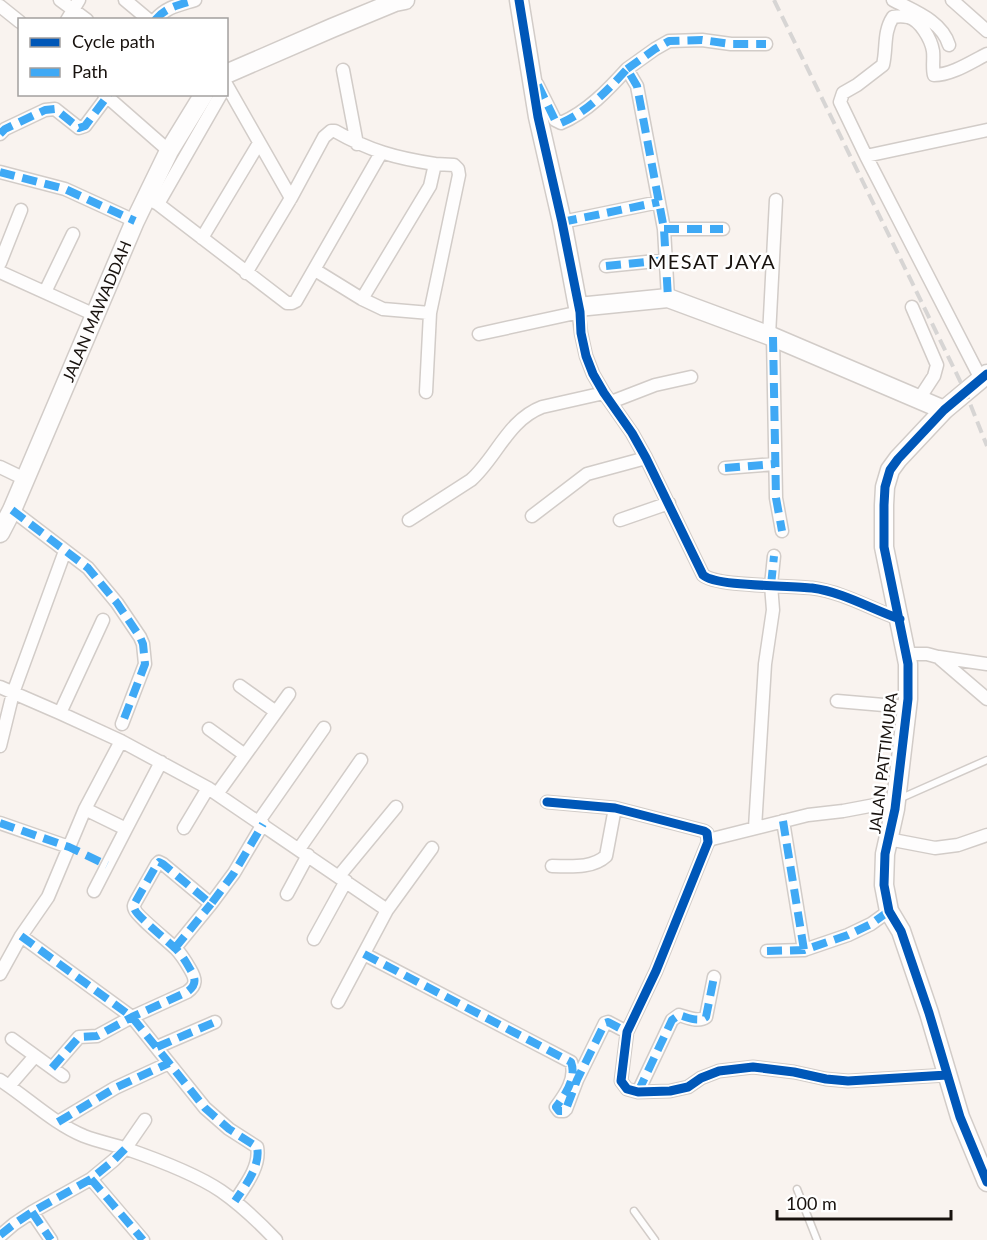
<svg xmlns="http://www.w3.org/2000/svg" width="987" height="1240" viewBox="0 0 987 1240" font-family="Lato,sans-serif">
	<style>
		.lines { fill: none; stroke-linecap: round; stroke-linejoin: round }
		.lane-casing { stroke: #d2ccc8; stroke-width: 9 }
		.street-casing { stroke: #d2ccc8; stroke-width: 15 }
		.secondary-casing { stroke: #d2ccc8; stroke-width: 21 }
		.lane { stroke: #fefdfd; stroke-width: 6 }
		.street { stroke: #fefdfd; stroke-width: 12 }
		.secondary { stroke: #fefdfd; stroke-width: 18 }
		.rail { stroke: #d7d5d4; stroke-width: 4; stroke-dasharray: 12 6; stroke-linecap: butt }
		.quiet { stroke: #3fa9f5; stroke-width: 8; stroke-dasharray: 15 8; stroke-linecap: butt }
		.cycleway-casing { stroke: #fff; stroke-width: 13 }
		.cycleway { stroke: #0057b8; stroke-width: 9 }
		.labels { text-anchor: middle; stroke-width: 5; stroke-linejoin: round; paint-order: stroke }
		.street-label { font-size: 16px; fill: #18120e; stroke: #fff }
		.quarter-label { font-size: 20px; letter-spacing: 1.5px; fill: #18120e; stroke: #fff }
	</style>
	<rect width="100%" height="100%" fill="#f9f3ef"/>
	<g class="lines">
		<defs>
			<path id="lane" d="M899,799L987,760
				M797,1189L817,1240
				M634,1211L655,1240"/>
			<path id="street" d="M60,0L87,20
				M125,0L149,20
				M893,0C914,11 942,21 949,45
				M952,0L987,31
				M0,6L20,22
				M67,20L79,0
				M155,20C166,7 179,5 195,0
				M627,69L655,49L669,41L702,40L731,44H766
				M343,70L357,144
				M226,84L291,198
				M537,84L555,120L561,123C587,112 608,90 627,69L637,86L664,229L668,298
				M104,94L169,151
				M0,134L5,129L45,110L55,109L79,128L85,126L109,94
				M866,156L987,130
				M0,172L65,189L135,221
				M146,198L158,204L287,303H292L296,301L381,153
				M158,204L221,94
				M562,222L659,202
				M664,229H723
				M202,238L259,143
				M0,263L21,210
				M606,266L666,260
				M0,272L95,315
				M246,273L291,198L324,137L331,131H335C370,151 396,158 435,164L430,186L362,299L315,270
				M45,292L73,234
				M362,299L383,309L430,313L426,392
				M578,307L581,333L586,356L593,374L604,393L632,433L646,458L703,575C716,587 790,585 812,588C843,592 871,609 900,619
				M912,307L937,365L934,376L919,399
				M430,313L459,175L458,169L454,165L435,164
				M479,334L580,312
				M769,336L776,200
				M773,337L776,498L782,531
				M981,379L866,156L840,102L843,93L857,85L883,65C887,48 883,32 893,17C898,16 903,16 908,17C920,20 931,39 933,51C934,59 932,68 934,75C952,75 971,62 987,54
				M611,402L655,385L691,377
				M0,467L25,479
				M725,468L775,464
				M12,510L88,568L117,603L140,637L143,644L145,664L122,724
				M532,516L587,474L646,458
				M409,520L471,480C496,458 508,420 542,407L604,393
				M620,520L669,503
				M906,654H927L938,657L987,699
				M939,657L987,664
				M240,686L276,712
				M0,687L60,713L121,741L208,788L387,910
				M837,701L907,707
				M60,713L103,620
				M209,729L245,755
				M0,746L13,693L65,551
				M217,794L289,694
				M547,802L615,808L704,831L707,833L708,842L656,971L627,1032L621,1081L627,1089L638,1092L670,1091L688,1087L701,1078L719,1071L753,1067L794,1072L826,1079L848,1081L947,1075
				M85,809L126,829L94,891
				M259,821L324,728
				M783,821L804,950
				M0,823L69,847
				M184,828L208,788
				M755,828L765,664L773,610L771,585L774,556
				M126,829L161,762
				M888,839L935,848L958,845L987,835
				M708,842L712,839L808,815L843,811L896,801
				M299,849L361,760
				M552,866C569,866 592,869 606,856L615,808
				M339,876L396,807
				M287,894L308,855
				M21,936L132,1017L205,1108L229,1129L257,1147C261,1166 245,1186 235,1201
				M314,939L346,881
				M175,948L211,904
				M767,951L804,950L848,935L871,924L889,911
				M364,954L571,1062C577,1078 565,1095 556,1107L559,1111H564L566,1109L577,1080L605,1023L608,1022L627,1032
				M0,974L21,936L48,897L85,809L121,741
				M338,1002L387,910L432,848
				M12,1039L63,1076
				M157,1047L215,1022
				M52,1068L79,1037L97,1036L132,1017L187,992C197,985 196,979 190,969C186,962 182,955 176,949C169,942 137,916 135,910C133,906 134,905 136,901L157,864L159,862L163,864L211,904L234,873L263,824
				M0,1080C28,1098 53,1123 84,1136C97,1141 111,1144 124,1148C153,1158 196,1174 221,1191C241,1205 259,1222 276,1240
				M9,1086L35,1056
				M638,1092L672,1020L679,1015C687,1017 698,1023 706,1017L714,977
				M58,1122L115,1088L169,1063
				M91,1179L143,1240
				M32,1212L51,1240
				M0,1236L14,1224L32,1212L91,1179L114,1160L125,1149L145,1120"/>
			<g id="secondary">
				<path d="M519,0L538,117L562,222L578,307L668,298L773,337L944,410"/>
				<path d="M226,74L332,28L395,2L405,0"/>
				<path d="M987,374L944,410L898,459L890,470L885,487L884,505V547L906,654L908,664V699L895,809L885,854L884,885L889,911L901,931L929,1013L960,1117L987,1182"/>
				<path id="s1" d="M0,533L12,510L135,221L169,151L204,94"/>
			</g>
		</defs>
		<use href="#lane" class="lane-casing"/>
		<use href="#street" class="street-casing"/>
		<use href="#secondary" class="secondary-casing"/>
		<use href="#lane" class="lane"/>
		<use href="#street" class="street"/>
		<use href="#secondary" class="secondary"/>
		<path class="rail" d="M774,0L965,391L987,446"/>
		<path class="quiet" d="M155,20C166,7 179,5 195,0
			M627,69L655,49L669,41L702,40L731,44H766
			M538,85L555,120L561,123C587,112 608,90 627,69L637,86L664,229L668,298
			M0,134L5,129L45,110L55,109L79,128L85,126L109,94
			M0,172L65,189L135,221
			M562,222L659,202
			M664,229H723
			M606,266L666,260
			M773,337L776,498L782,531
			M725,468L775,464
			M12,510L88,568L117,603L140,637L143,644L145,664L122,724
			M771,585L774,556
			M783,821L804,950
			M0,823L69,847L107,865
			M21,936L132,1017L205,1108L229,1129L257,1147C261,1166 245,1186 235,1201
			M175,948L211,904
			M767,951L804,950L848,935L871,924L889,911
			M364,954L571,1062C577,1078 565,1095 556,1107L559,1111H564L566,1109L577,1080L605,1023L608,1022L627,1032
			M157,1047L215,1022
			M52,1068L79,1037L97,1036L132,1017L187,992C197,985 196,979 190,969C186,962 182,955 176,949C169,942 137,916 135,910C133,906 134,905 136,901L157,864L159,862L163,864L211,904L234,873L263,824
			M638,1092L672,1020L679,1015C687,1017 698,1023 706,1017L714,977
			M58,1122L115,1088L169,1063
			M91,1179L143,1240
			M32,1212L51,1240
			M0,1235L14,1224L32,1212L91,1179L114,1160L125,1149"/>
		<defs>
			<path id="cycleway" d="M519,0L538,117L562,222L580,312L581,333L586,356L593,374L604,393L632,433L646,458L703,575C716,587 790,585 812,588C843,592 871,609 900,619
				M987,374L944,410L898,459L890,470L885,487L884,505V547L906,654L908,664V699L895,809L885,854L884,885L889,911L901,931L929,1013L960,1117L987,1182
				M547,802L615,808L704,831L707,833L708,842L656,971L627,1032L621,1081L627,1089L638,1092L670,1091L688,1087L701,1078L719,1071L753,1067L794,1072L826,1079L848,1081L947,1075"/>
		</defs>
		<use href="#cycleway" class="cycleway-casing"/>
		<use href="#cycleway" class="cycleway"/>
	</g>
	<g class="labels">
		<g class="street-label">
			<text dy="6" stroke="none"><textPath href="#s1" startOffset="242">JALAN MAWADDAH</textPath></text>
			<text transform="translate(883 763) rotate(-83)" y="6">JALAN PATTIMURA</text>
		</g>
		<g class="quarter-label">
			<text x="712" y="269">MESAT JAYA</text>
		</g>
	</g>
	<rect x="18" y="18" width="210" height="78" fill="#ffffff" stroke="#a3a09f" stroke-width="1.5"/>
	<rect x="30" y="38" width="30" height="9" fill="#0057b8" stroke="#a3a09f" stroke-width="1.5"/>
	<text x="72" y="48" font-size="18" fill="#18120e">Cycle path</text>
	<rect x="30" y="68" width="30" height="9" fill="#3fa9f5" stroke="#a3a09f" stroke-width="1.5"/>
	<text x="72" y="78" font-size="18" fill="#18120e">Path</text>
	<path d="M777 1210v9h174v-9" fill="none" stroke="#18120e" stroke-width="3"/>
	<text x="786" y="1210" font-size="18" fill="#18120e" stroke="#ffffff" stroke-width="4.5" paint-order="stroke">100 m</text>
</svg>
